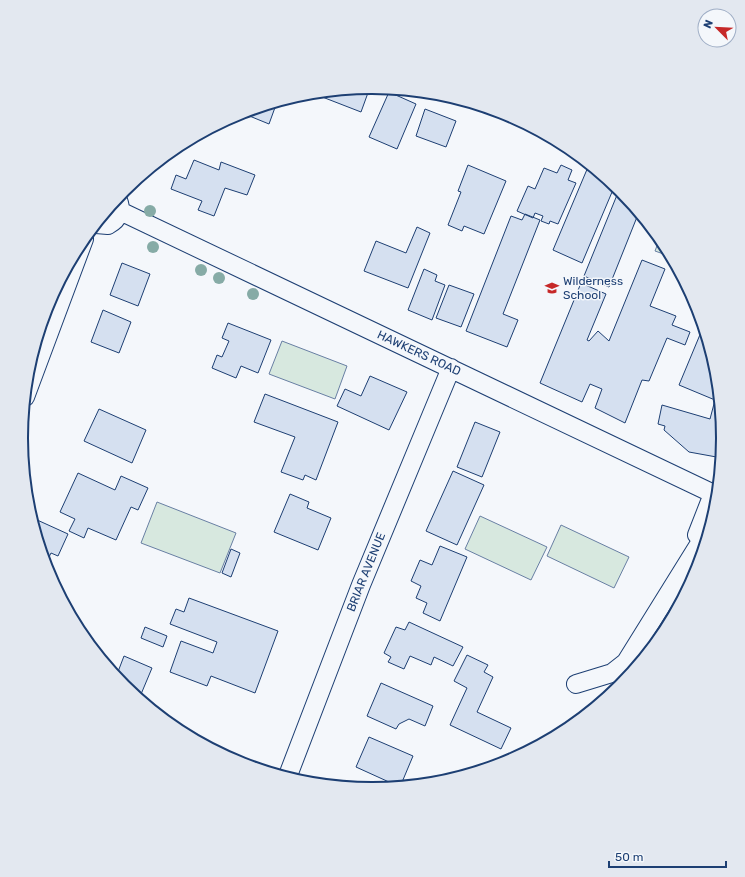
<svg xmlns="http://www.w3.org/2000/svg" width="745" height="877" viewBox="0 0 745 877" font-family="Rubik,sans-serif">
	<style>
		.grass { fill: url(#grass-tufts); stroke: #687fa3 }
		.park { fill: #d7e8df; stroke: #687fa3 }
		.building { fill: #d5e0f0; stroke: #1d3f73 }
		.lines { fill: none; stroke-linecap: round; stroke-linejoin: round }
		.minor-casing { stroke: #1d3f73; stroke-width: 20 }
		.minor { stroke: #f4f7fb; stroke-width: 18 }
		.tree { fill: #86aba6 }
		.labels { text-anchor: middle; stroke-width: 3; stroke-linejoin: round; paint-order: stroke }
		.poi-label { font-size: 12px; fill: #1d3f73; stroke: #f4f7fb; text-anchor: start }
		.street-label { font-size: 12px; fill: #1d3f73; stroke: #f4f7fb }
		.rim { fill: none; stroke: #1d3f73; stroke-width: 2 }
	</style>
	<defs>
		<pattern id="grass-tufts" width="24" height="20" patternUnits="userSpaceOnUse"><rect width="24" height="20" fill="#d7e8df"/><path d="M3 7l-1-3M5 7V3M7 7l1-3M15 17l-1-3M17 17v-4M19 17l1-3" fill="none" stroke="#b8c8c3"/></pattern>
	</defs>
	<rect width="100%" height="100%" fill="#f4f7fb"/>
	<path class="grass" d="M660,238L672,257L655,251Z"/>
	<path class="park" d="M282,341L347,366L335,399L269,374Z
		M157,502L236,533L220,573L141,543Z
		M480,516L547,547L531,580L465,549Z
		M561,525L629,557L614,588L547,556Z"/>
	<path class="building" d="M363,88L369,90L361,112L312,93Z
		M389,92L416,104L397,149L369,137Z
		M277,102L269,124L247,115L249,111Z
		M425,109L456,121L446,147L416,136Z
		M194,160L219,170L221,162L255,175L247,195L225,188L214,216L198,210L202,201L171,189L176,175L186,179Z
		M468,165L506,181L484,234L464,226L462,231L448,225L461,192L458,191Z
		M561,165L572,170L568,180L576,183L558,224L550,221L549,224L541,221L543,216L535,213L533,218L517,211L528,186L535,189L544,168L557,173Z
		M588,167L597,170L615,185L582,263L553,250Z
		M617,195L629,199L639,212L609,287L584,276Z
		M525,214L540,220L503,314L518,320L507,347L466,331L511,216L522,220Z
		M417,227L430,233L408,288L364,271L376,241L406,253Z
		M642,260L665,269L650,306L676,316L672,325L690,332L685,345L667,338L649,381L642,380L625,423L595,408L602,389L590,384L582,402L540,383L581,283L606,294L587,340L589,341L598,331L609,341Z
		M122,263L150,274L138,306L110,295Z
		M424,269L437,275L435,281L445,285L432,320L408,310Z
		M449,285L474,294L461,327L436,318Z
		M103,310L131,322L119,353L91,342Z
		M228,323L271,340L258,373L241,366L236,378L212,368L217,355L222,357L229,341L222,338Z
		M704,325L717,370L724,439L722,458L689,452L664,430L665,426L658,424L662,405L710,419L715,400L679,385Z
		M370,376L407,392L389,430L337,406L345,389L361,396Z
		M265,394L338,422L316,480L305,475L303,480L281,472L295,437L254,422Z
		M99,409L146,430L132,463L84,441Z
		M475,422L500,432L482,477L457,467Z
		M453,471L484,485L457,545L426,531Z
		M78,473L115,490L121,476L148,488L138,510L131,507L116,540L88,528L84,538L69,531L75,519L60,512Z
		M290,494L309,502L307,508L331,518L318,550L274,532Z
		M35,519L68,534L58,556L51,553L45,565L33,523Z
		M440,546L467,557L440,621L423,613L427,603L416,598L421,586L411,581L420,560L432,565Z
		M231,549L240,553L231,577L222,573Z
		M189,598L278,631L255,693L211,676L207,686L170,672L181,641L213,653L217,642L170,624L176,609L184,612Z
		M409,622L463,647L453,666L434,657L431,665L410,656L404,669L388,662L391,657L384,653L396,627L405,630Z
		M145,627L167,636L163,647L141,638Z
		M467,655L488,665L484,672L493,677L477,712L511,728L501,749L450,725L467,688L454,681Z
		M124,656L152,668L139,699L124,687L116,677Z
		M381,683L433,706L425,726L409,719L399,724L396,729L367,716Z
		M369,737L413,756L400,787L356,767Z
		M338,783L350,788L336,786Z"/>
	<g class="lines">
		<defs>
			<path id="minor" d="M120,211L718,496
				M96,224L108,225C119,219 123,210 117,198
				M25,397L84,239
				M697,535L713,494
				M576,684L612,673L626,662L713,522
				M287,778L361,585L451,368"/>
		</defs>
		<use href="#minor" class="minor-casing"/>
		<use href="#minor" class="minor"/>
	</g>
	<g class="tree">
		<circle cx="150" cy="211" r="6"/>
		<circle cx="153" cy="247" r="6"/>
		<circle cx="201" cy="270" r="6"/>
		<circle cx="219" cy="278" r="6"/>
		<circle cx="253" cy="294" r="6"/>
	</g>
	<defs>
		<symbol id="school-bare" viewBox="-9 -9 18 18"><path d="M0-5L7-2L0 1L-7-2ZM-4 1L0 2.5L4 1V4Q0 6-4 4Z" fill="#c62828" stroke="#f4f7fb" stroke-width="2.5" paint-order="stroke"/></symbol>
	</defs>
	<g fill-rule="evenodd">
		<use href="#school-bare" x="542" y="278" width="20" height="20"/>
	</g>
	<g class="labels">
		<g class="poi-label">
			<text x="563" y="285">Wilderness<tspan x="563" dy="14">School</tspan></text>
		</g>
		<g class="street-label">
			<text transform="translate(419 353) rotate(25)" y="4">HAWKERS ROAD</text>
			<text transform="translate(366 572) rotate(-68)" y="4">BRIAR AVENUE</text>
		</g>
	</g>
	<path d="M0 0H745V877H0ZM28 438a344 344 0 1 1 688 0a344 344 0 1 1-688 0Z" fill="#e3e8f0" fill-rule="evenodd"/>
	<path class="rim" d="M28 438a344 344 0 1 1 688 0a344 344 0 1 1-688 0Z"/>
	<g transform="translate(717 28) rotate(294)"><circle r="19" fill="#f4f7fb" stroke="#9eadc5"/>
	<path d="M0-3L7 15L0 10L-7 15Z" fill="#c62828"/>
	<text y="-6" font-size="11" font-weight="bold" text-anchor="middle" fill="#1d3f73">N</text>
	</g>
	<path d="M609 861v6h117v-6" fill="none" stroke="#1d3f73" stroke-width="2"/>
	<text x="615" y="861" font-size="12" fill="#1d3f73" stroke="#f4f7fb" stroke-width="3" paint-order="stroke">50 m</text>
</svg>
